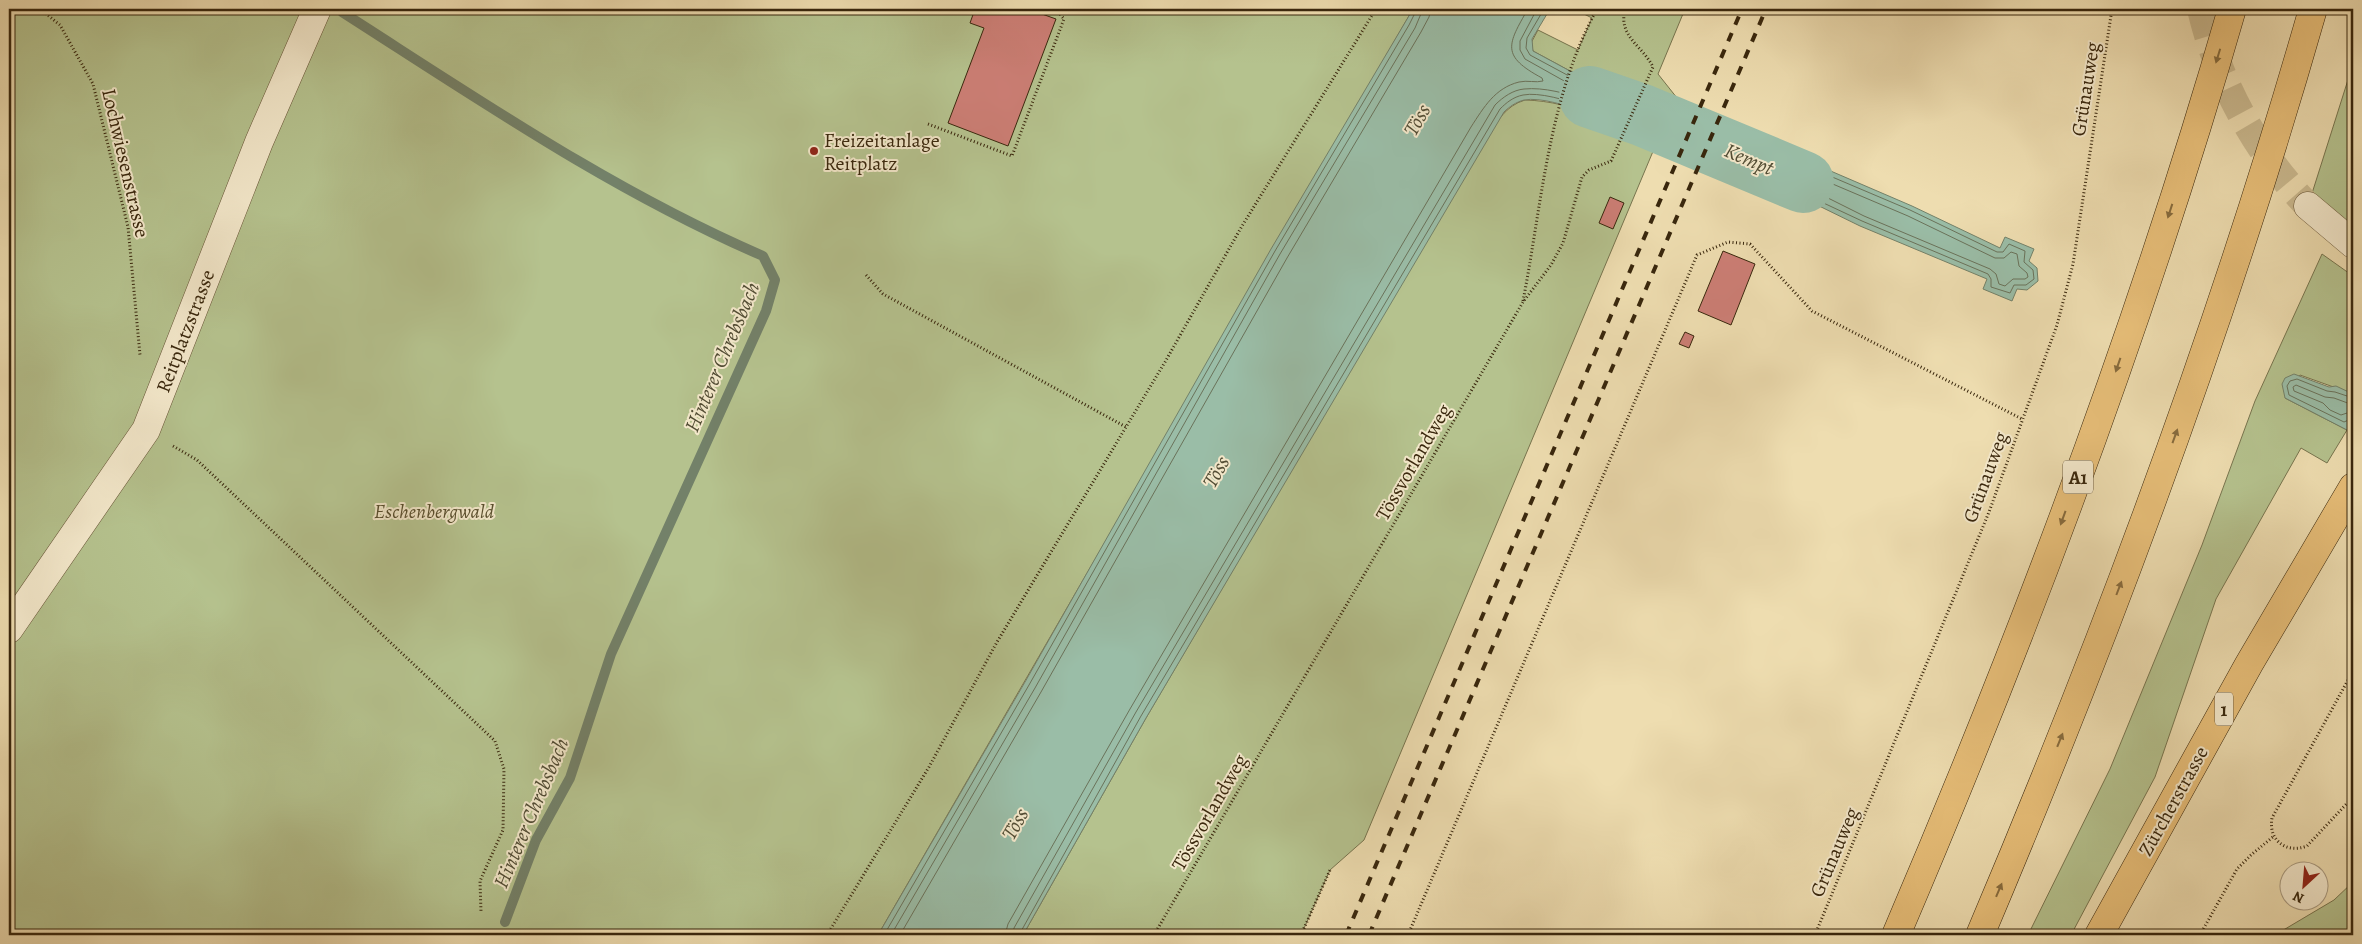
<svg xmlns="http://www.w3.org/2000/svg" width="2362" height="944" viewBox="0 0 2362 944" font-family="Alegreya,serif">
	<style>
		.green { fill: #b5c28e; stroke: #77744e }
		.water { fill: #9abda7; stroke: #738169 }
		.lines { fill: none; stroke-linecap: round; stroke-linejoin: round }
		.shore { stroke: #6a725a; stroke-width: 1 }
		.stream { stroke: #738169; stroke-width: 10 }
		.river { stroke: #9abda7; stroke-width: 62 }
		.building { fill: #cc7e75; stroke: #39270d }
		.minor-tunnel { stroke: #cab98f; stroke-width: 28; stroke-dasharray: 28 14; stroke-linecap: butt }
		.minor-casing { stroke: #665436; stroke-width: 29 }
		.primary-casing { stroke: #39270d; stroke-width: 29 }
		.motorway-casing { stroke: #39270d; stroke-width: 29 }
		.path { stroke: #39270d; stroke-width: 3; stroke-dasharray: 1 2.5; stroke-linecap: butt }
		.minor { stroke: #f4e9cc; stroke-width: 28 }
		.primary { stroke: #e7be78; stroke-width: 28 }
		.motorway { stroke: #e7be78; stroke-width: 28 }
		.rail { stroke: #39270d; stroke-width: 4; stroke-dasharray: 9 9; stroke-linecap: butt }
		.oneway { fill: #876b3d }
		.poi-dot { fill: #8f2418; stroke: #f4e9cc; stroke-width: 2 }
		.labels { text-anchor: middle; stroke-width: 4; stroke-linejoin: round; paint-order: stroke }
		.shield { fill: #f4e9cc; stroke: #716146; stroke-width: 1 }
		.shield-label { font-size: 19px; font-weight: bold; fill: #39270d }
		.street-label { font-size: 20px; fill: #39270d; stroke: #f4e9cc }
		.poi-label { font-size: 20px; fill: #39270d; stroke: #f4e9cc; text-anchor: start }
		.park-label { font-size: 20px; font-style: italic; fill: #584e2d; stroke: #f4e9cc }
		.water-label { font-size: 21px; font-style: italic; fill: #514c34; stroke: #f4e9cc }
	</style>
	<rect width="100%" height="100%" fill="#eeddb0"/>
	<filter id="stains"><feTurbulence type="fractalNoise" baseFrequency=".004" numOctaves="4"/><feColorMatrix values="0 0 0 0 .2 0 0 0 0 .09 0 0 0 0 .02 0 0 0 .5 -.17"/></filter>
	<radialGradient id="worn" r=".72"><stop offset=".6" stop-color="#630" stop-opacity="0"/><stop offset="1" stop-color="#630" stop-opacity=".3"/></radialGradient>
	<path class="green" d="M9,9H1413L878,935H9Z
		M1574,9H1685L1658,74L1681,103L1679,109L1639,90L1570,71L1533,51L1531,43L1538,30L1578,50L1592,18Z
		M2353,64V244L2308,206Z
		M1525,100C1574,101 1620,126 1663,145L1661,151L1654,149L1364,840L1330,870L1301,935H1023L1146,718L1487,137C1498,121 1505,106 1525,100Z
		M2322,254L2353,276V394L2300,375L2285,398L2347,430L2327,463L2301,448L2216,599L2155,777L2071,935H2028L2110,769L2202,545L2255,401Z
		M2353,882V935H2275L2334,900Z"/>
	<path class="water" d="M1413,9H1550L1532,39L1533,51L1570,71L1639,90L1679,109L1663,145C1632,132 1556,94 1524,100C1516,102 1509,107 1504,112L1146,718L1023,935H878L1025,682L1271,249Z
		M1733,129L1912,206L2000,248L2005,237L2034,249L2029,261L2037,268L2038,281L2027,290L2017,289L2012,301L1983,289L1987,279L1860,226L1813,203L1717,166Z
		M2294,374L2329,387L2336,386L2353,394V419L2347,430L2285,398L2282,384L2285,378Z"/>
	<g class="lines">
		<path class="shore" d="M1738,137L1910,210L1997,252H2003L2009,244L2025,251L2024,262L2033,270L2034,279L2026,285H2014L2010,293L1991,287V279L1988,274L1862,221L1815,199L1726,164L1725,161L1735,138Z
			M1741,145L1908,216L1995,258H2004L2011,252L2017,254L2019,266L2027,273L2028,277L2025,279H2013L2005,286L1999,284L1996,274L1990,269L1864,216L1818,193L1734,161L1733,158L1738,146Z
			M2353,398L2335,392L2327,391L2297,379L2290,381L2287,386L2289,395L2344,422L2353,418
			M2353,405L2334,398L2325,397L2296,385L2293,387L2294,391L2323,403L2330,410L2341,415L2353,411
			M884,935L1029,685L1275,251L1409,25L1417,9
			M891,935L1035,688L1280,254L1415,28L1423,9
			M900,935L1041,692L1287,258L1421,32L1429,17L1431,9
			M1005,935L1008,924L1130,709L1471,127C1484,107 1495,88 1519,82C1527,80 1536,83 1543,81L1542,78C1501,56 1507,45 1528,9
			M1013,935L1014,928L1136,712L1495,105C1503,97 1513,90 1524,89C1563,85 1620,114 1655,129L1658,128L1664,115L1636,100L1566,82L1525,59L1520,50V41L1537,9
			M1019,935L1141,716L1500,109C1506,103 1513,97 1523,95C1555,89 1627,124 1658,137L1662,136L1672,113L1670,110L1638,94L1569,76L1530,55L1526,48L1527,38L1544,9"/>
		<path class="stream" d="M342,12C478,99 614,192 763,256L775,280L766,311L611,654L570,778L536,840L505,922"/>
		<path class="river" d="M1590,97L1642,115L1803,182"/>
	</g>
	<path class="building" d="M975,9H1028L1056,19L1008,146L948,123L984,28L970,23Z
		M1610,197L1624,203L1613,229L1599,223Z
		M1723,251L1755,264L1731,325L1698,311Z
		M1685,332L1694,336L1689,348L1679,344Z"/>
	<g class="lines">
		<path class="minor-tunnel" d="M2201,9C2218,82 2256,152 2308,206"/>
		<defs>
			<path id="minor" d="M2308,206L2353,244
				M9,629L146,430L259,142L317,9"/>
			<path id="primary" d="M2099,935L2249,664L2353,487"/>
			<path id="motorway" d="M1896,935C2025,633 2141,325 2232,9
				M1980,935C2108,633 2223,324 2313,9"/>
		</defs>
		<use href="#minor" class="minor-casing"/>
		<use href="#primary" class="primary-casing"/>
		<use href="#motorway" class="motorway-casing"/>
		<path class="path" d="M40,9L60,25L93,84L128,227L140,355
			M928,124L1012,156L1064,19L1056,9
			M866,275L883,294L1126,427
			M1523,301C1542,204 1548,98 1597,9
			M173,446L197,460L495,741L504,769L503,830L480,881L481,912
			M2353,671L2272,818C2268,840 2286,854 2307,846L2353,797
			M827,935L929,767L997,642L1165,362L1242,226L1376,9
			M1154,935L1523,302L1551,265L1563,243L1582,177L1589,170L1611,161L1653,67C1643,46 1618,37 1625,9
			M1301,935L1330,870
			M1408,935L1697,255L1728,242L1750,244L1812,311L2022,419
			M1815,935L1989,512L2057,325L2073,264L2112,9
			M2200,935L2237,869L2251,855L2274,836"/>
		<use href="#minor" class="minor"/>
		<use href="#primary" class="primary"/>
		<use href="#motorway" class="motorway"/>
		<path class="rail" d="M1346,935L1742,9
			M1369,935L1766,9"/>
	</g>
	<defs><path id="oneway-solid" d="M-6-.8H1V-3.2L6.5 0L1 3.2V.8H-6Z" transform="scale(1.25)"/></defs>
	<g class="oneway">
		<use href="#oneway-solid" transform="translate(2218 56) rotate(107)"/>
		<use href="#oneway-solid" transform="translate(2170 211) rotate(108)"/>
		<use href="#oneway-solid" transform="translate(2118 365) rotate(109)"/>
		<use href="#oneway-solid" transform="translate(2175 436) rotate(-70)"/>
		<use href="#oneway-solid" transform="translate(2063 518) rotate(110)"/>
		<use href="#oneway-solid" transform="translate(2119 588) rotate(-69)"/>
		<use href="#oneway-solid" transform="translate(2060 740) rotate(-68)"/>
		<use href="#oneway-solid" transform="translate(1999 890) rotate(-67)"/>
	</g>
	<circle class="poi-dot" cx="814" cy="151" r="5"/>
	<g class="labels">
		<g class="shield">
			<rect x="2063" y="460.5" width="30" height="33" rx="4"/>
			<rect x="2215" y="692.5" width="18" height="33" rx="4"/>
		</g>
		<g class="shield-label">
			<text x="2078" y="484">A1</text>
			<text x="2224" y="716">1</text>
		</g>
		<g class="street-label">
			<text transform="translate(2085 89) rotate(-81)" y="7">Grünauweg</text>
			<text transform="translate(126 163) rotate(77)" y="7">Lochwiesenstrasse</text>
			<text transform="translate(185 331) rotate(-69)" y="7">Reitplatzstrasse</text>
			<text transform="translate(1413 462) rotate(-60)" y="7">Tössvorlandweg</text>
			<text transform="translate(1985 477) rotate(-70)" y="7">Grünauweg</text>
			<text transform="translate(2173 801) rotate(-61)" y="7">Zürcherstrasse</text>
			<text transform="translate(1209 812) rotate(-60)" y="7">Tössvorlandweg</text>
			<text transform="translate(1834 852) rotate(-67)" y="7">Grünauweg</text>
		</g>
		<g class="poi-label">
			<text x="824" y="147">Freizeitanlage<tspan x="824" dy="23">Reitplatz</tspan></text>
		</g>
		<g class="park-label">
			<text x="434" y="518">Eschenbergwald</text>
		</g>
		<g class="water-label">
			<text transform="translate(1417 120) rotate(-60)" y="7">Töss</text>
			<text transform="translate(1749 159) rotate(23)" y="7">Kempt</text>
			<text transform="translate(722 357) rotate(-67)" y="7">Hinterer Chrebsbach</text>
			<text transform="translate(1216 472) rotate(-60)" y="7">Töss</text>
			<text transform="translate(531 813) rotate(-67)" y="7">Hinterer Chrebsbach</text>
			<text transform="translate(1015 824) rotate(-60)" y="7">Töss</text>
		</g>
	</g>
	<rect width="2362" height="944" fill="none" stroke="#eeddb0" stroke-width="30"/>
	<rect x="10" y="10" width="2342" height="924" fill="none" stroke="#39270d" stroke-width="2.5"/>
	<rect x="15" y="15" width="2332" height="914" fill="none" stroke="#39270d"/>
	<g transform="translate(2304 886) rotate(206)"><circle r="24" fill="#f4e9cc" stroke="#a99b80"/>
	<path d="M0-4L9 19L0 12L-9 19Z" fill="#8f2418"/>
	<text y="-8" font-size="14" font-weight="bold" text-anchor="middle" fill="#39270d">N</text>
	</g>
	<rect width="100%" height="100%" filter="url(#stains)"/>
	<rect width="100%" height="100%" fill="url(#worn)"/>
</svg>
